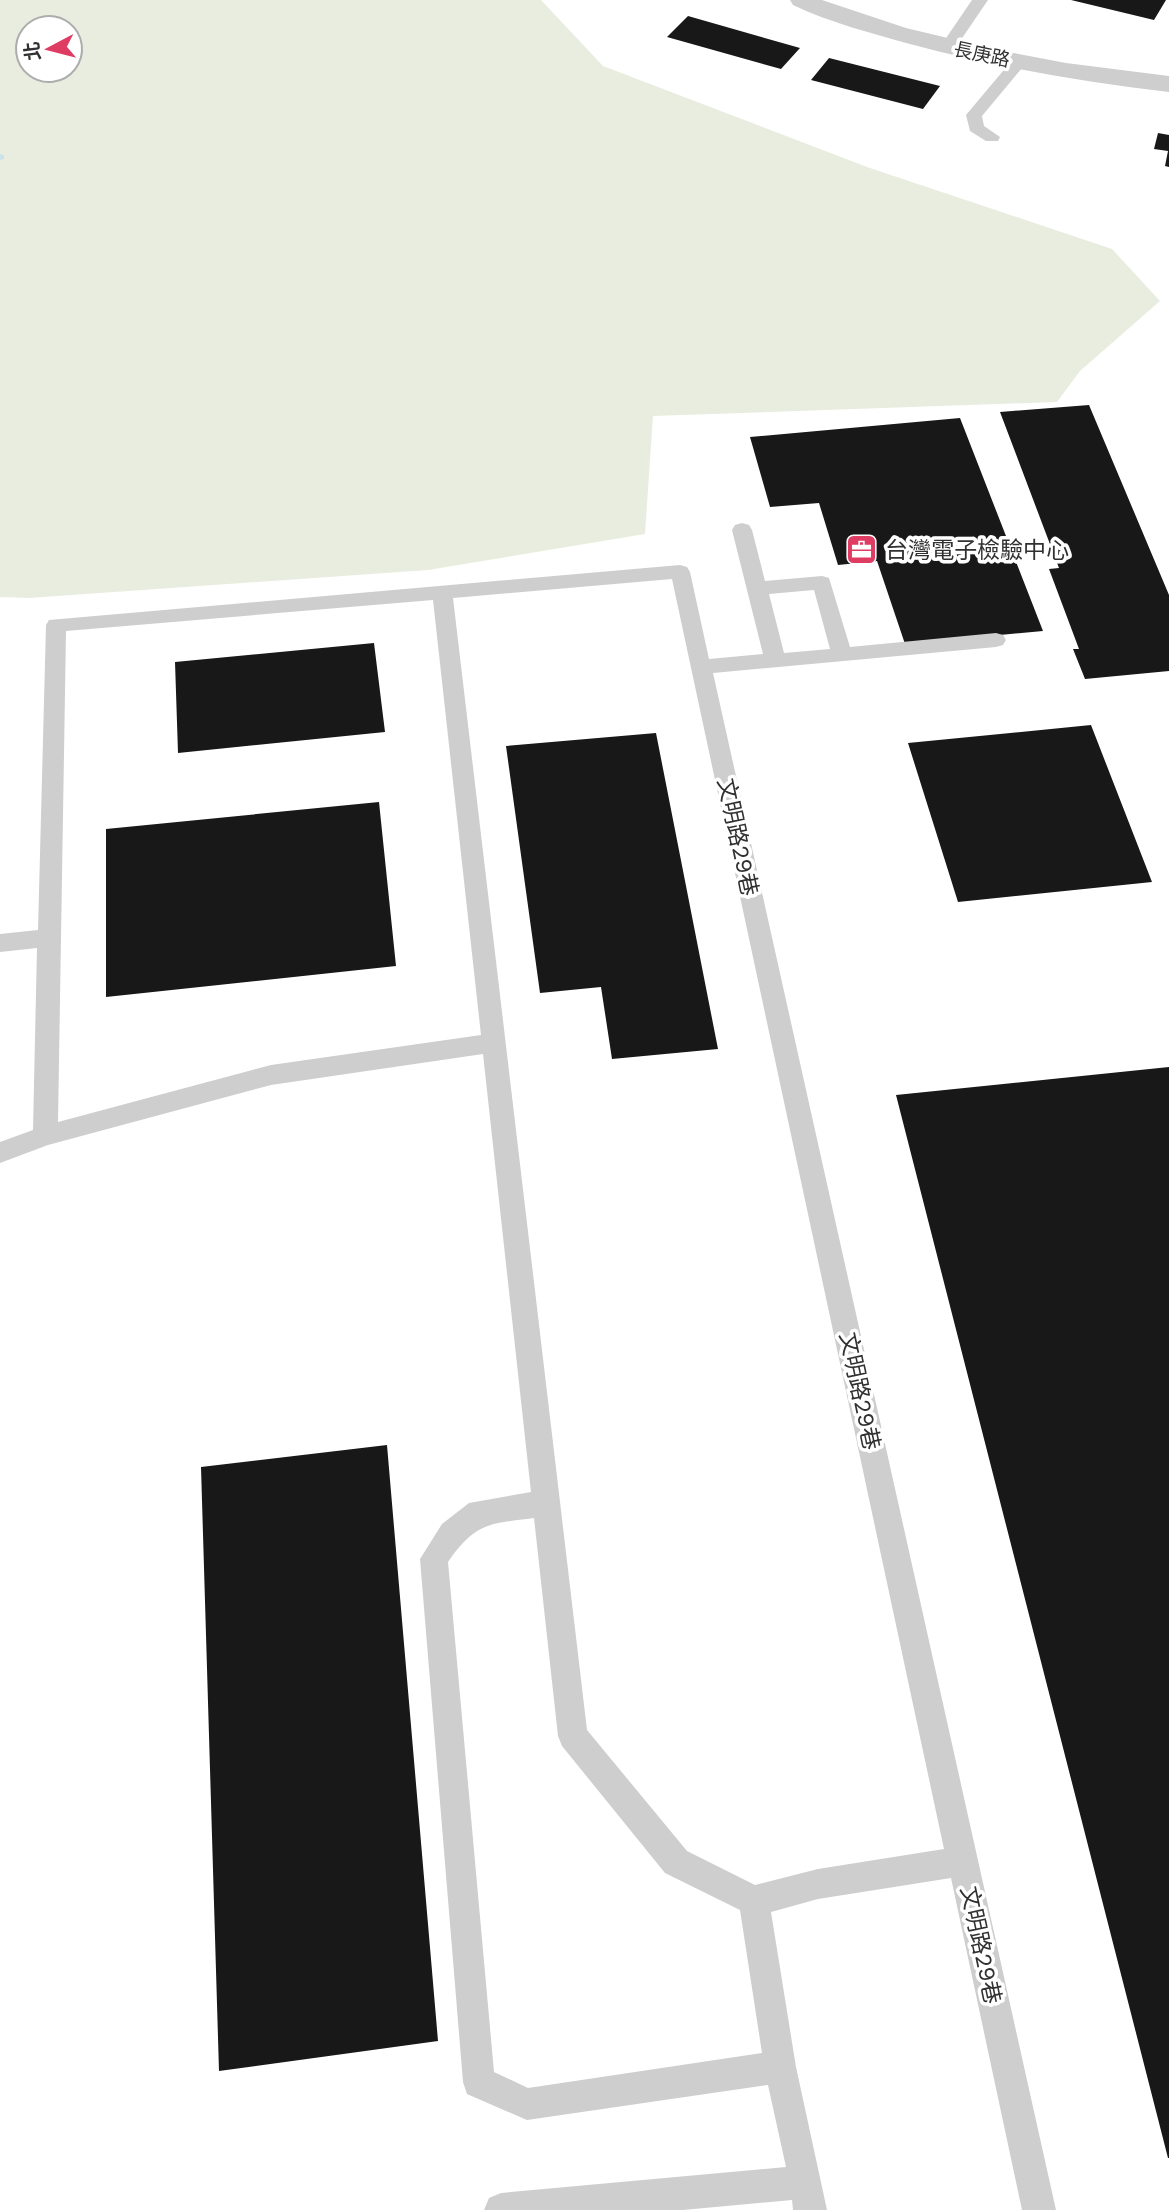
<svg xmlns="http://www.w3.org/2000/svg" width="1169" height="2210" viewBox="0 0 1169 2210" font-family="'Work Sans','Noto Sans TC',sans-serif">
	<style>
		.green { fill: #e9eddf; fill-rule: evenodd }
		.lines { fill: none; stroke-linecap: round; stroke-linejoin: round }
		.stream { fill: #cae2e9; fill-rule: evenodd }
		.building { fill: #181818 }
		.lane { fill: #cecece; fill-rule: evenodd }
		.street { fill: #cecece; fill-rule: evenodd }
		.labels { text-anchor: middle; stroke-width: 7; stroke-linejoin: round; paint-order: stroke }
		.far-street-label { font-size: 19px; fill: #313131; stroke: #fff }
		.poi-label { font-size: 23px; fill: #313131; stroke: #fff; text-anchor: start }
		.street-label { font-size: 23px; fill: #313131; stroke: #fff }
	</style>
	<rect width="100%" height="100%" fill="#fff"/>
	<path class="green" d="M0,0H541L603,66L867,167L1112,249L1160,301L1080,371L1057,402L653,416L645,534L428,570L29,598L0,597ZM28,28H70V70H28Z"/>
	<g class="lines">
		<path class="stream" d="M0,154L4,155V159L0,160Z"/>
	</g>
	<path class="building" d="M1071,0H1166L1154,20Z
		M688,16L800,48L781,69L667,37Z
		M829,58L940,86L923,109L811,80Z
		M1158,133L1169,135V167L1165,166L1168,151L1154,149Z
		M1089,405L1169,595V671L1085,679L1073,649H1079L1049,569L1059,568L1000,412Z
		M960,418L1043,631L905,644L877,561L838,565L819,503L770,507L750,437Z
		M374,643L385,732L178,753L175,662Z
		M1091,725L1152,882L958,902L908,743Z
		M656,733L718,1049L612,1059L601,987L540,993L506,746Z
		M379,802L396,966L106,997V829Z
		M1169,1067V2158H1168L896,1095Z
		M387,1445L438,2041L219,2071L201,1467Z"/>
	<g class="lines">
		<path class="lane" d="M972,0H988L954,50H942L940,47Z
			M1019,57L1027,62L982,116L984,126L1000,137L998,141H986L970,131L966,115L1013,59Z
			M742,523L749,525L752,530L765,581L822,576L829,578L850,647L996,633L1003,635L1006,640L1003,645L996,647L713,673L1056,2210H1022L951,1878L818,1899L771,1912L796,2067L827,2210H793L792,2200L683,2210H484L489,2198L501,2193L786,2167L768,2085L527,2120L467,2094L463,2082L420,1559L442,1524L469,1503L531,1492L483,1054L271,1085L48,1145L0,1163V1142L33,1130L37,948L0,952V934L38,930L46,625L49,620L680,565L687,567L690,572L709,659L763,654L732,530L735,525ZM672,579L944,1849L818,1869L755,1885L687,1851L587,1730L453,598ZM814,590L830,649L784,653L769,594ZM433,600L481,1035L271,1065L58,1122L66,631ZM534,1518L558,1736L562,1746L665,1873L740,1910L762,2053L528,2088L494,2072L448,1562C476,1522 489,1524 534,1518Z"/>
		<path class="street" d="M790,0H822L906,28L998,50L1066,63L1169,76V92C1082,82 995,67 910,44C871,33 831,23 793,5Z"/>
	</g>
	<defs>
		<symbol id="office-square" viewBox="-11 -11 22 22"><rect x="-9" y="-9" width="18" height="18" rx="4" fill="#de3c62" stroke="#fff"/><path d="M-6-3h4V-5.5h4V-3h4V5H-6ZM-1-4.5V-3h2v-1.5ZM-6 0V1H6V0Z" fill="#fff"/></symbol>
	</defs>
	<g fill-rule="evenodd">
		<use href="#office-square" x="844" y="532" width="35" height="35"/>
	</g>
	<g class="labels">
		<g class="far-street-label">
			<text transform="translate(982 54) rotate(12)" y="7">長庚路</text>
		</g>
		<g class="poi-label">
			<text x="885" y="558">台灣電子檢驗中心</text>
		</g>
		<g class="street-label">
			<text transform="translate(738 837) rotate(78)" y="8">文明路29巷</text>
			<text transform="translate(860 1391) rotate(78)" y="8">文明路29巷</text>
			<text transform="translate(981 1945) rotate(78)" y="8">文明路29巷</text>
		</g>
	</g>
	<g transform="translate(49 49) rotate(263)"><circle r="33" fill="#ffffff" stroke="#adadad" stroke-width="2"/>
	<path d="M0-5L12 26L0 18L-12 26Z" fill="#de3c62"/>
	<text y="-10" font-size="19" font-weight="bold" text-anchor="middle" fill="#313131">北</text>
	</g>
</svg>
